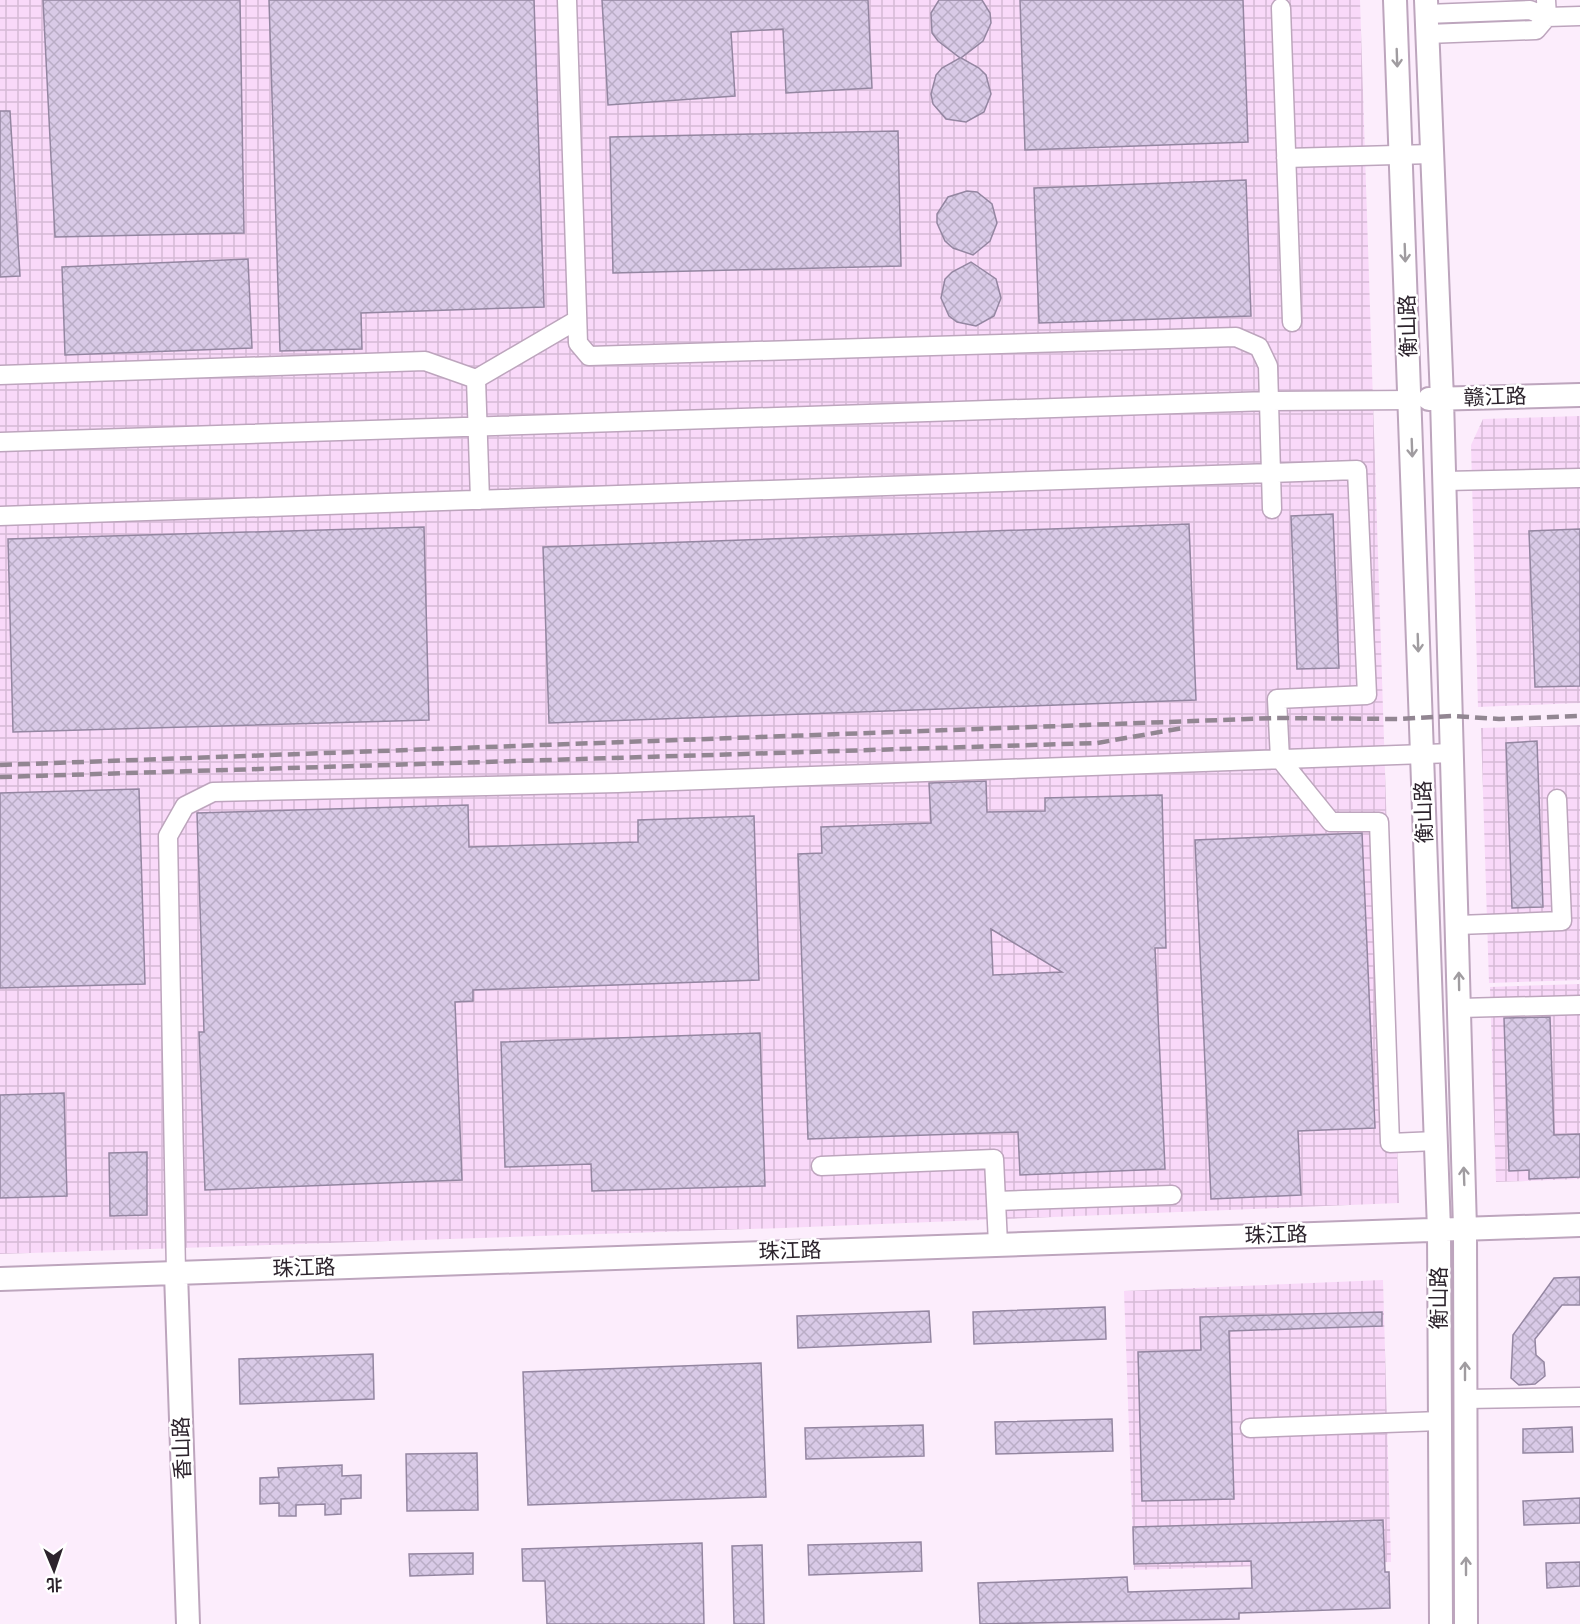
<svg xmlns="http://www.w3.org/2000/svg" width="1580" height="1624" viewBox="0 0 1580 1624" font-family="Karla,'Noto Sans SC',sans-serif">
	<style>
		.industrial { fill: url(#industrial-grid) }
		.building { fill: url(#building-cross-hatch); stroke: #9486a1; stroke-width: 1.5; fill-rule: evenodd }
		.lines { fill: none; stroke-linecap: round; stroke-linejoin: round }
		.minor-casing { stroke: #bda5bd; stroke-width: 21 }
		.tertiary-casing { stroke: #bda5bd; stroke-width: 26 }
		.minor { stroke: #fff; stroke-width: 18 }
		.tertiary { stroke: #fff; stroke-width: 22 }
		.rail { stroke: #928692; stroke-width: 4.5; stroke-dasharray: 12 6; stroke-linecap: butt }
		.oneway { stroke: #a09ca0 }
		.labels { text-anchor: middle; stroke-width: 5; stroke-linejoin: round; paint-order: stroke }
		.street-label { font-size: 21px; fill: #2c232c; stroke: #fff }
	</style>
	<defs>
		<pattern id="industrial-grid" width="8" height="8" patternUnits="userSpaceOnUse" patternTransform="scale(1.5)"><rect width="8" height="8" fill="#f9d9f9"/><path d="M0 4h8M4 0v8" fill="none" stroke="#d6bad6"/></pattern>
		<pattern id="building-cross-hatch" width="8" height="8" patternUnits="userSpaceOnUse" patternTransform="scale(1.5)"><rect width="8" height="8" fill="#d9cae7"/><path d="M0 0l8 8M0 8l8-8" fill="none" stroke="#baadc6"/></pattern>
	</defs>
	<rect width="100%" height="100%" fill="#fcedfc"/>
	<path class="industrial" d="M0,0H1360L1399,1203L782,1228L0,1254Z
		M1580,416V703L1478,707L1471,445L1483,419Z
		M1580,725V980L1489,983L1481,728Z
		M1580,984V1179L1496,1182L1490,987Z
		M1383,1280L1391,1562L1134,1570L1124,1291Z"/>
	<path class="building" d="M43,0H240L244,233L55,237Z
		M269,0H534L544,307L361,313L362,349L280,351Z
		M602,0H868L872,88L786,93L783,29L731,32L735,96L608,105Z
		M939,0H982L990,13L991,23L983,41L961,58L979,68L986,75L991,94L984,112L966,122L946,119L933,104L931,94L936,75L942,68L960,58L938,41L932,33L931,13Z
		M1020,0H1243L1248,142L1025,150Z
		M0,111H10L20,276L0,277Z
		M898,131L901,266L613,273L610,137Z
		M1246,180L1251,316L1039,323L1034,188Z
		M967,191L977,192L992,204L997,223L990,241L973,255L953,248L945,241L937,223V214L948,197Z
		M248,259L252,348L65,355L62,267Z
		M971,262L996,279L1001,298L994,316L976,326L957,322L949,316L941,298L945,279L952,272Z
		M1333,514L1339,668L1297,669L1291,516Z
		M1189,524L1196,700L549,723L543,547Z
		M424,527L429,720L13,732L8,539Z
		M1580,529V686L1535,687L1529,531Z
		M1537,741L1543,907L1512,908L1506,743Z
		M986,781L987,812L1045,811V798L1162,795L1166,948H1155L1165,1169L1020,1175L1018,1132L808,1139L798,854L822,853L821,827L931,823L929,783ZM991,929L1062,972L993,975Z
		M139,789L145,984L0,988V793Z
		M468,805L469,847L638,842V820L754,816L759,980L473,990V1001L455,1002L462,1180L205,1190L199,1032H204L197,813Z
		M1362,833L1375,1128L1298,1131L1301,1195L1211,1199L1195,840Z
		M1550,1017L1554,1135L1580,1134V1177L1529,1179V1170L1509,1171L1504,1018Z
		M760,1033L765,1186L592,1191L591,1164L505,1167L501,1042Z
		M64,1093L67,1196L0,1198V1095Z
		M147,1152V1215L110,1216L109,1153Z
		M1580,1277V1305H1562L1535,1339L1536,1355L1544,1362L1545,1376L1535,1384L1519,1385L1511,1378L1513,1335L1554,1278Z
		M1105,1307L1106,1339L974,1344L973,1312Z
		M929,1311L931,1342L798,1348L797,1316Z
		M1382,1312V1326L1229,1331L1234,1499L1142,1501L1138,1352L1201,1350L1200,1317Z
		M373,1354L374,1399L240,1404L239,1359Z
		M761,1363L766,1497L528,1505L523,1372Z
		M1112,1419L1113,1451L996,1454L995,1422Z
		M923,1425L924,1456L806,1459L805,1428Z
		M1572,1427L1573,1452L1523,1453V1429Z
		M477,1453L478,1510L407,1511L406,1454Z
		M342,1465V1476L361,1475V1498L341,1499V1514L325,1515V1504L296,1505V1516H279V1503L260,1504V1478L279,1477L278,1468Z
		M1580,1498V1523L1524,1525L1523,1501Z
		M1383,1520L1385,1572H1389L1390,1608L1239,1613V1619L980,1624L978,1583L1127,1577L1128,1592L1252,1588L1251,1561L1134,1564L1133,1527Z
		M921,1542L922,1571L809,1575L808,1545Z
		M702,1543L704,1624H547L545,1581H523L522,1549Z
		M762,1545L764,1624H734L732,1546Z
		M473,1553V1574L410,1576L409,1554Z
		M1580,1562V1586L1547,1588L1546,1563Z"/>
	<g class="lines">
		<defs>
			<path id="minor" d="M567,0L578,343L589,356L1236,337L1259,347L1268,366L1272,509
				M1546,0L1547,17L1580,16
				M1281,8L1292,322
				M1426,14L1530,10L1547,17L1536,30L1427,34
				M1286,158L1432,154
				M0,375L425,361L476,379
				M0,442L1269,401L1411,400
				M1445,481L1580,478
				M480,500L476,379L577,320
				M0,516L1357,470L1367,695L1277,699L1280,759L1331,822H1379L1390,1143L1436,1141
				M1458,925L1562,921L1557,799
				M1460,1008L1580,1005
				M821,1166L994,1159L998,1244
				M996,1201L1172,1195
				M176,1273L168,836L185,806L213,792L618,783L1453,753
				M1465,1399L1580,1397
				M1250,1428L1440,1421"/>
			<path id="tertiary" d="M1395,0L1439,1230L1441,1624
				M1426,0L1442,399L1465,1229L1466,1624
				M1429,399L1580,395
				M176,1273L188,1624
				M0,1279L1580,1225"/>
		</defs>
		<use href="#minor" class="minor-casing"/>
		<use href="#tertiary" class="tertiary-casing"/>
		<use href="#minor" class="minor"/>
		<use href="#tertiary" class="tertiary"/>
		<path class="rail" d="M0,765L1276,718L1399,719L1452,716L1499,719L1580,716
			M0,777L1097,743L1183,728"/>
	</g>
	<defs><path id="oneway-shaft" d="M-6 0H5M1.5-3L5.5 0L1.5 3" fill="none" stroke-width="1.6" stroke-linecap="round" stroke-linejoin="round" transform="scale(1.5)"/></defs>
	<g class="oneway">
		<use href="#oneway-shaft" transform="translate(1397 58) rotate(88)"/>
		<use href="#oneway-shaft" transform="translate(1405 253) rotate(88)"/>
		<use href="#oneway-shaft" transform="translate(1412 448) rotate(88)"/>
		<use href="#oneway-shaft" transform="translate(1418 643) rotate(88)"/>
		<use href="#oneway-shaft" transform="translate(1459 981) rotate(-91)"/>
		<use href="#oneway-shaft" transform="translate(1464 1176) rotate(-92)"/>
		<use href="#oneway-shaft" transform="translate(1465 1371) rotate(-90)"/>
		<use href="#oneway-shaft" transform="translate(1466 1566) rotate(-90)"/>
	</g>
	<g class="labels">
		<g class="street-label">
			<text transform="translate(1408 326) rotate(-92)" y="7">衡山路</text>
			<text transform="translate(1495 397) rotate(-2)" y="7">赣江路</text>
			<text transform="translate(1424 812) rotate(-92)" y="7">衡山路</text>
			<text transform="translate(1276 1235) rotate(-2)" y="7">珠江路</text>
			<text transform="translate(790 1251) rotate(-2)" y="7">珠江路</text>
			<text transform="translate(304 1268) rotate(-2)" y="7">珠江路</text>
			<text transform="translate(1439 1298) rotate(-90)" y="7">衡山路</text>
			<text transform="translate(182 1448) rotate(-92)" y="7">香山路</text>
		</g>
	</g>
	<g transform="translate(54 1570) rotate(178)" stroke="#ffffff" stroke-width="4.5" paint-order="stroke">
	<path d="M0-4.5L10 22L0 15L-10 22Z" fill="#2c232c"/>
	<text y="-9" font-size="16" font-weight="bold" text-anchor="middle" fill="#2c232c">北</text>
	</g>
</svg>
